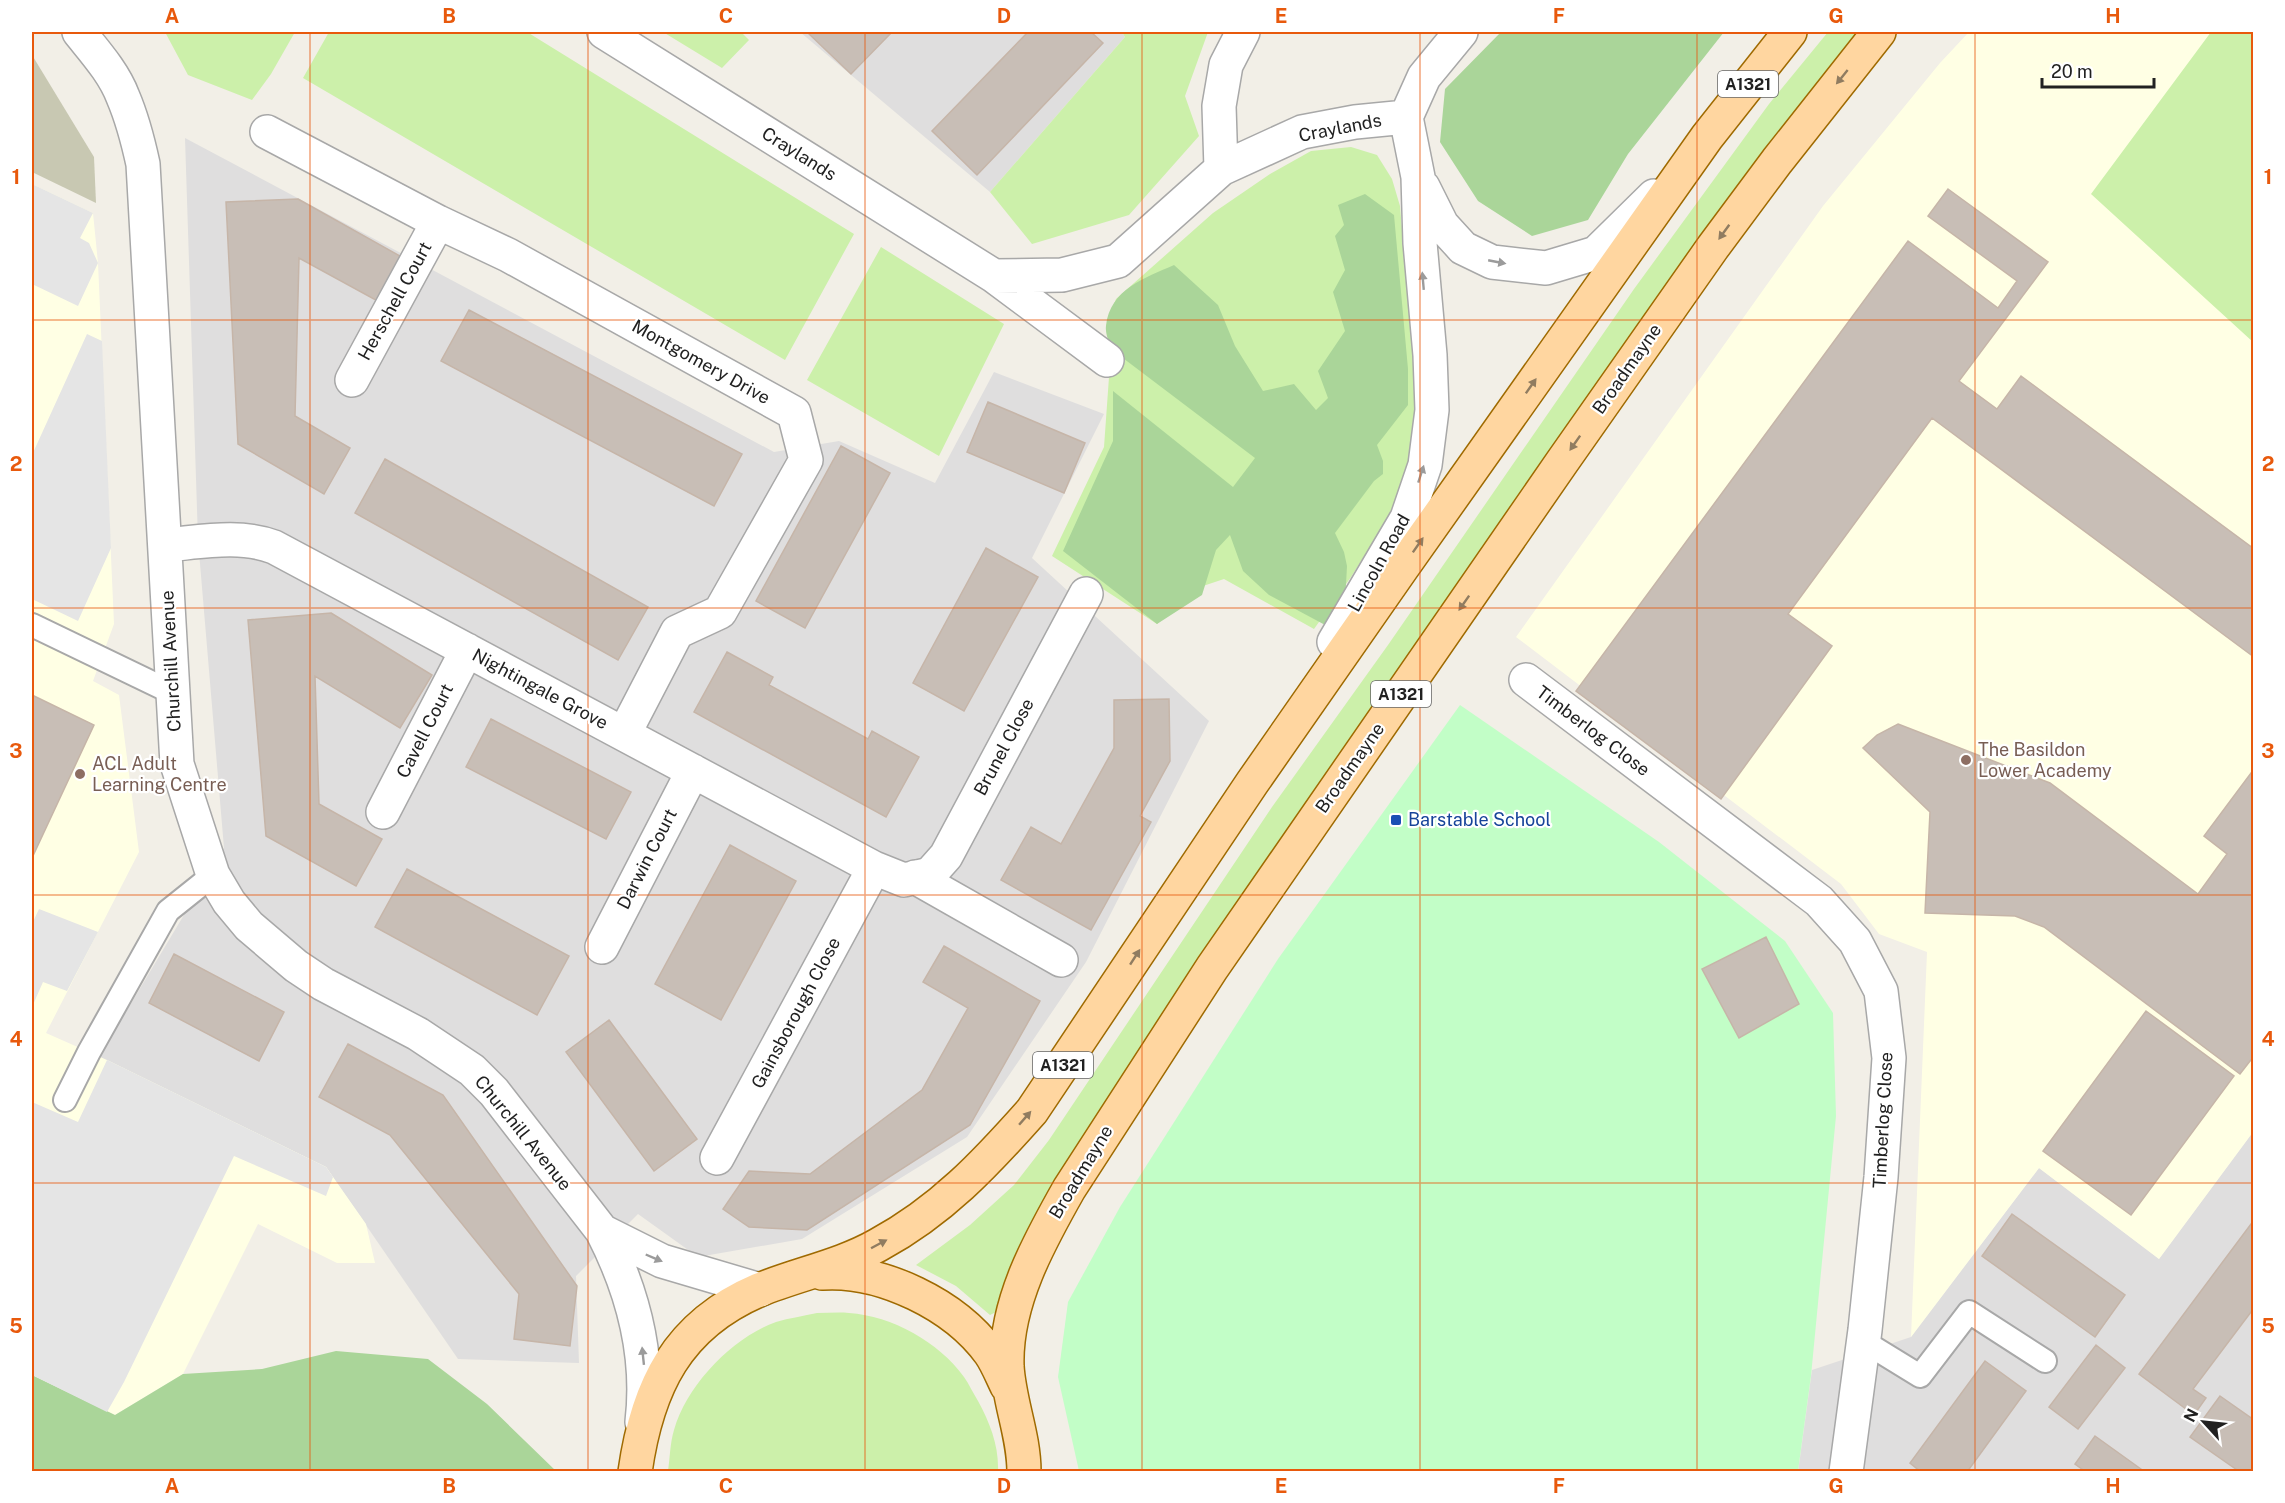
<svg xmlns="http://www.w3.org/2000/svg" width="2285" height="1503" viewBox="0 0 2285 1503" font-family="'Public Sans',sans-serif">
	<style>
		.residential { fill: #dfdede }
		.education { fill: #ffffe4 }
		.construction { fill: #c8c8b2 }
		.grass { fill: #ccf0aa }
		.forest { fill: #aad599 }
		.park { fill: #c2fec7 }
		.parking { fill: #e5e5e5 }
		.building { fill: #c8beb6; stroke: #c6b5a8; stroke-width: 1.5 }
		.lines { fill: none; stroke-linecap: round; stroke-linejoin: round }
		.lane-casing { stroke: #a8a8a8; stroke-width: 26 }
		.street-casing { stroke: #a8a8a8; stroke-width: 36 }
		.primary-casing { stroke: #9f6a00; stroke-width: 36 }
		.lane { stroke: #fff; stroke-width: 22 }
		.street { stroke: #fff; stroke-width: 33 }
		.primary { stroke: #ffd6a0; stroke-width: 33 }
		.oneway { fill: #907c60 }
		.oneway2 { fill: #9b9b9b }
		.grid { fill: none; stroke: #e8590c; stroke-width: 1.5; stroke-opacity: 0.55 }
		.education-dot { fill: #8d6e63; stroke: #fff; stroke-width: 2 }
		.transit-dot { fill: #1a4fb4; stroke: #fff; stroke-width: 2 }
		.labels { text-anchor: middle; stroke-width: 4.5; stroke-linejoin: round; paint-order: stroke }
		.shield { fill: #fff; stroke: #646464; stroke-width: 1.5 }
		.shield-label { font-size: 16px; font-weight: bold; fill: #212121 }
		.street-label { font-size: 18px; fill: #212121; stroke: #fff }
		.education-label { font-size: 18px; fill: #785e54; stroke: #fff; text-anchor: start }
		.transit-label { font-size: 18px; fill: #164399; stroke: #fff; text-anchor: start }
		.neatline { fill: none; stroke: #e8590c; stroke-width: 2 }
		.grid-label { font-size: 20px; text-anchor: middle; font-weight: bold; fill: #e8590c }
	</style>
	<rect width="100%" height="100%" fill="#f2efe7"/>
	<path class="residential" d="M800,32H1122L1125,37L990,192Z
		M185,138L774,452L839,441L935,483L994,372L1104,414L1032,558L1209,721L1086,962L967,1137L802,1239L698,1257L638,1214L576,1276L579,1363L458,1359L326,1167L99,1057L224,848L198,540Z
		M2253,1132V1471L1798,1472L1812,1370L1911,1337L2039,1168L2159,1259Z"/>
	<path class="education" d="M1969,32H2253V1132L2159,1259L2039,1168L1911,1337L1927,952L1879,934L1841,884L1516,637L1823,206L1940,63Z
		M32,184L93,213L98,263L114,624L93,681L119,695L139,852L46,1033L107,1060L326,1167L366,1224L375,1263H337L258,1224L183,1374L115,1415L32,1375Z"/>
	<path class="construction" d="M32,55L94,157L96,203L32,172Z"/>
	<path class="grass" d="M165,32H295L271,74L252,100L188,75Z
		M329,32H527L854,234L785,360L303,78Z
		M663,32H741L749,40L722,68Z
		M1122,32H1208L1185,96L1199,136L1129,215L1032,244L990,192L1125,37Z
		M1828,32H1864L1016,1261L996,1312L990,1315L956,1286L916,1265L970,1225L1014,1185L1049,1140L1272,807L1388,645L1634,289L1769,104Z
		M2211,32H2253V342L2091,194Z
		M1351,147L1377,155L1392,179L1400,206L1417,403L1408,471L1387,520L1351,577L1314,629L1224,579L1197,588L1157,624L1052,556L1104,447L1111,349L1106,326L1116,299L1213,213L1270,174L1311,151Z
		M881,247L1004,324L939,456L807,380Z
		M817,1313C828,1313 839,1312 849,1313C892,1316 939,1342 964,1377C969,1384 973,1393 978,1401C990,1423 999,1446 998,1471H668C670,1458 670,1443 674,1430C687,1385 732,1338 776,1322C789,1318 804,1316 817,1313Z"/>
	<path class="forest" d="M1501,32H1724L1628,154L1588,220L1532,236L1478,201L1440,142L1445,89Z
		M1365,194L1394,215L1408,369V405L1377,445L1383,461V474L1374,481L1335,533L1344,552L1347,566L1345,603L1327,626L1269,595L1243,571L1230,535L1216,550L1202,595L1157,624L1063,551L1113,441V391L1233,487L1255,458L1111,349C1109,342 1105,333 1106,326C1110,289 1145,278 1174,265L1218,305L1235,346L1263,391L1294,384L1316,410L1328,398L1318,371L1345,331L1333,292L1345,270L1335,236L1344,225L1338,205Z
		M336,1351L428,1359L487,1404L556,1471H32V1375L115,1415L183,1374L262,1369Z"/>
	<path class="park" d="M1460,705L1659,842L1785,941L1833,1013L1836,1116L1811,1376L1798,1471H1079L1058,1377L1068,1302L1120,1207L1278,959Z"/>
	<path class="parking" d="M32,184L93,213L80,238L89,243L98,263L78,306L32,284Z
		M87,334L102,341L111,548L78,621L32,599V455Z
		M39,909L98,932L67,991L43,982L32,1007V924Z
		M107,1060L326,1167L333,1177L326,1196L234,1156L124,1382L107,1412L32,1375V1102L78,1122Z"/>
	<path class="building" d="M807,32H892L851,74Z
		M1028,32H1091L1103,43L977,175L932,131Z
		M1948,189L2048,262L1959,381L1997,409L2021,376L2254,549V657L1932,418L1788,614L1832,646L1721,799L1576,691L1908,241L1998,308L2017,281L1928,216Z
		M298,199L407,260L383,304L299,258L295,416L350,448L324,494L238,444L226,202Z
		M469,310L742,454L714,506L441,361Z
		M988,402L1085,443L1064,493L967,452Z
		M841,446L890,473L805,628L756,601Z
		M385,459L648,607L618,660L355,513Z
		M986,548L1038,577L964,711L913,683Z
		M331,613L432,675L400,728L315,676L319,804L382,839L356,886L266,836L248,620Z
		M727,652L773,677L769,685L868,739L872,731L919,757L886,817L694,712Z
		M32,695L94,725L32,858Z
		M1169,699L1170,761L1140,816L1151,822L1091,930L1001,880L1031,827L1061,844L1114,748V700Z
		M491,719L631,792L606,839L466,767Z
		M1898,724L2050,783L2198,894L2227,854L2204,836L2254,769V1056L2240,1074L2044,927L2015,916L1925,913L1930,812L1863,748L1877,735Z
		M730,845L796,881L721,1020L655,984Z
		M407,869L569,956L537,1015L375,927Z
		M1766,937L1799,1004L1739,1038L1702,969Z
		M944,946L1040,1001L970,1125L807,1230L749,1227L723,1209L749,1171L810,1174L922,1090L968,1008L923,982Z
		M174,954L284,1012L259,1061L149,1003Z
		M2146,1011L2234,1076L2131,1215L2043,1151Z
		M609,1020L697,1139L654,1171L566,1052Z
		M348,1044L443,1095L577,1286L570,1346L514,1339L519,1294L390,1135L319,1097Z
		M2012,1214L2125,1295L2095,1337L1982,1256Z
		M2254,1220V1308L2193,1389L2206,1398L2194,1415L2139,1374Z
		M2096,1345L2125,1368L2078,1429L2049,1407Z
		M1985,1361L2026,1391L1967,1472H1921L1910,1463Z
		M2220,1396L2254,1420V1472H2240L2190,1437Z
		M2095,1436L2145,1472H2086L2075,1464Z"/>
	<g class="lines">
		<defs>
			<path id="lane" d="M32,625L173,693
				M65,1100L89,1052L168,911L213,875
				M1863,1341L1920,1376L1969,1312L2045,1361"/>
			<path id="street" d="M79,32C95,52 114,73 123,97C132,118 138,141 143,164L177,764L213,875L229,902L249,926L296,966L323,984L418,1034L472,1070L494,1092L602,1231C633,1291 650,1354 642,1422
				M604,32L994,276L1062,275L1118,261L1221,169L1302,132L1355,122L1406,117
				M267,132L438,222L508,255L794,413L806,460L720,612L677,632L624,734
				M1221,169L1219,106L1226,65L1243,32
				M1423,187L1442,225L1463,248L1492,262L1546,268L1596,253L1654,196
				M994,276L1107,360
				M352,380L438,222
				M165,545C201,542 240,534 274,547L874,868L904,880L930,874L946,856L1086,594
				M1334,642L1407,518L1425,465L1432,410L1430,355L1420,243L1418,177L1406,117L1424,77L1461,32
				M1526,680L1819,901L1855,941L1881,991L1889,1058L1881,1177L1865,1330L1846,1472
				M383,812L467,650
				M915,877L1061,960
				M602,947L693,771
				M717,1158L874,868
				M602,1231L662,1261L760,1290"/>
			<path id="primary" d="M822,1273C882,1269 955,1305 990,1353C997,1363 1002,1376 1007,1386
				M635,1472C647,1387 677,1325 759,1290C798,1274 841,1266 878,1245C941,1211 985,1164 1032,1111L1252,783L1402,568L1707,137L1790,32
				M1024,1472C1024,1435 1009,1402 1007,1366C1005,1303 1039,1242 1069,1189L1212,968L1562,462L1713,247L1777,161L1879,32"/>
		</defs>
		<use href="#lane" class="lane-casing"/>
		<use href="#street" class="street-casing"/>
		<use href="#primary" class="primary-casing"/>
		<use href="#lane" class="lane"/>
		<use href="#street" class="street"/>
		<use href="#primary" class="primary"/>
	</g>
	<defs><path id="oneway-solid" d="M-6-.8H1V-3.2L6.5 0L1 3.2V.8H-6Z" transform="scale(1.5)"/></defs>
	<g class="oneway">
		<use href="#oneway-solid" transform="translate(1842 77) rotate(129)"/>
		<use href="#oneway-solid" transform="translate(1724 232) rotate(126)"/>
		<use href="#oneway-solid" transform="translate(1531 386) rotate(-55)"/>
		<use href="#oneway-solid" transform="translate(1575 443) rotate(125)"/>
		<use href="#oneway-solid" transform="translate(1418 545) rotate(-55)"/>
		<use href="#oneway-solid" transform="translate(1464 603) rotate(125)"/>
		<use href="#oneway-solid" transform="translate(1135 957) rotate(-57)"/>
		<use href="#oneway-solid" transform="translate(1025 1118) rotate(-49)"/>
		<use href="#oneway-solid" transform="translate(879 1244) rotate(-28)"/>
	</g>
	<g class="oneway2">
		<use href="#oneway-solid" transform="translate(1497 262) rotate(11)"/>
		<use href="#oneway-solid" transform="translate(1423 281) rotate(-95)"/>
		<use href="#oneway-solid" transform="translate(1421 474) rotate(-72)"/>
		<use href="#oneway-solid" transform="translate(654 1258) rotate(23)"/>
		<use href="#oneway-solid" transform="translate(643 1356) rotate(-96)"/>
	</g>
	<path class="grid" d="M310,32V1472M588,32V1472M865,32V1472M1142,32V1472M1420,32V1472M1697,32V1472M1975,32V1472M32,320H2254M32,608H2254M32,895H2254M32,1183H2254"/>
	<g class="education-dot">
		<circle cx="1966" cy="760" r="6"/>
		<circle cx="80" cy="774" r="6"/>
	</g>
	<rect class="transit-dot" x="1390" y="814" width="12" height="12" rx="3"/>
	<g class="labels">
		<g class="shield">
			<rect x="1718" y="71" width="60" height="26" rx="4.5"/>
			<rect x="1371" y="681" width="60" height="26" rx="4.5"/>
			<rect x="1033" y="1052" width="60" height="26" rx="4.5"/>
		</g>
		<g class="shield-label">
			<text x="1748" y="90">A1321</text>
			<text x="1401" y="700">A1321</text>
			<text x="1063" y="1071">A1321</text>
		</g>
		<g class="street-label">
			<text transform="translate(1340 128) rotate(-11)" y="6">Craylands</text>
			<text transform="translate(799 154) rotate(32)" y="6">Craylands</text>
			<text transform="translate(395 301) rotate(-61)" y="6">Herschell Court</text>
			<text transform="translate(701 362) rotate(29)" y="6">Montgomery Drive</text>
			<text transform="translate(1627 369) rotate(-55)" y="6">Broadmayne</text>
			<text transform="translate(1379 563) rotate(-61)" y="6">Lincoln Road</text>
			<text transform="translate(171 661) rotate(-93)" y="6">Churchill Avenue</text>
			<text transform="translate(540 689) rotate(28)" y="6">Nightingale Grove</text>
			<text transform="translate(425 731) rotate(-63)" y="6">Cavell Court</text>
			<text transform="translate(1593 731) rotate(37)" y="6">Timberlog Close</text>
			<text transform="translate(1004 747) rotate(-62)" y="6">Brunel Close</text>
			<text transform="translate(1350 768) rotate(-55)" y="6">Broadmayne</text>
			<text transform="translate(647 859) rotate(-63)" y="6">Darwin Court</text>
			<text transform="translate(796 1013) rotate(-62)" y="6">Gainsborough Close</text>
			<text transform="translate(1883 1120) rotate(-87)" y="6">Timberlog Close</text>
			<text transform="translate(523 1133) rotate(51)" y="6">Churchill Avenue</text>
			<text transform="translate(1081 1172) rotate(-59)" y="6">Broadmayne</text>
		</g>
		<g class="education-label">
			<text x="1978" y="756">The Basildon<tspan x="1978" dy="21">Lower Academy</tspan></text>
			<text x="92" y="770">ACL Adult<tspan x="92" dy="21">Learning Centre</tspan></text>
		</g>
		<g class="transit-label">
			<text x="1408" y="826">Barstable School</text>
		</g>
	</g>
	<rect width="2285" height="1503" fill="none" stroke="#ffffff" stroke-width="66"/>
	<g transform="translate(2204 1422) rotate(297)" stroke="#ffffff" stroke-width="4.5" paint-order="stroke">
	<path d="M0-4.5L10 22L0 15L-10 22Z" fill="#212121"/>
	<text y="-9" font-size="16" font-weight="bold" text-anchor="middle" fill="#212121">N</text>
	</g>
	<path d="M2042 78v9h112v-9" fill="none" stroke="#212121" stroke-width="3"/>
	<text x="2051" y="78" font-size="18" fill="#212121" stroke="#ffffff" stroke-width="4.5" paint-order="stroke">20 m</text>
	<rect x="33" y="33" width="2219" height="1437" class="neatline"/>
	<g class="grid-label">
		<text x="172" y="23">A</text>
		<text x="449" y="23">B</text>
		<text x="726" y="23">C</text>
		<text x="1004" y="23">D</text>
		<text x="1281" y="23">E</text>
		<text x="1559" y="23">F</text>
		<text x="1836" y="23">G</text>
		<text x="2113" y="23">H</text>
		<text x="16" y="184">1</text>
		<text x="2268" y="184">1</text>
		<text x="16" y="471">2</text>
		<text x="2268" y="471">2</text>
		<text x="16" y="758">3</text>
		<text x="2268" y="758">3</text>
		<text x="16" y="1046">4</text>
		<text x="2268" y="1046">4</text>
		<text x="16" y="1333">5</text>
		<text x="2268" y="1333">5</text>
		<text x="172" y="1493">A</text>
		<text x="449" y="1493">B</text>
		<text x="726" y="1493">C</text>
		<text x="1004" y="1493">D</text>
		<text x="1281" y="1493">E</text>
		<text x="1559" y="1493">F</text>
		<text x="1836" y="1493">G</text>
		<text x="2113" y="1493">H</text>
	</g>
</svg>
